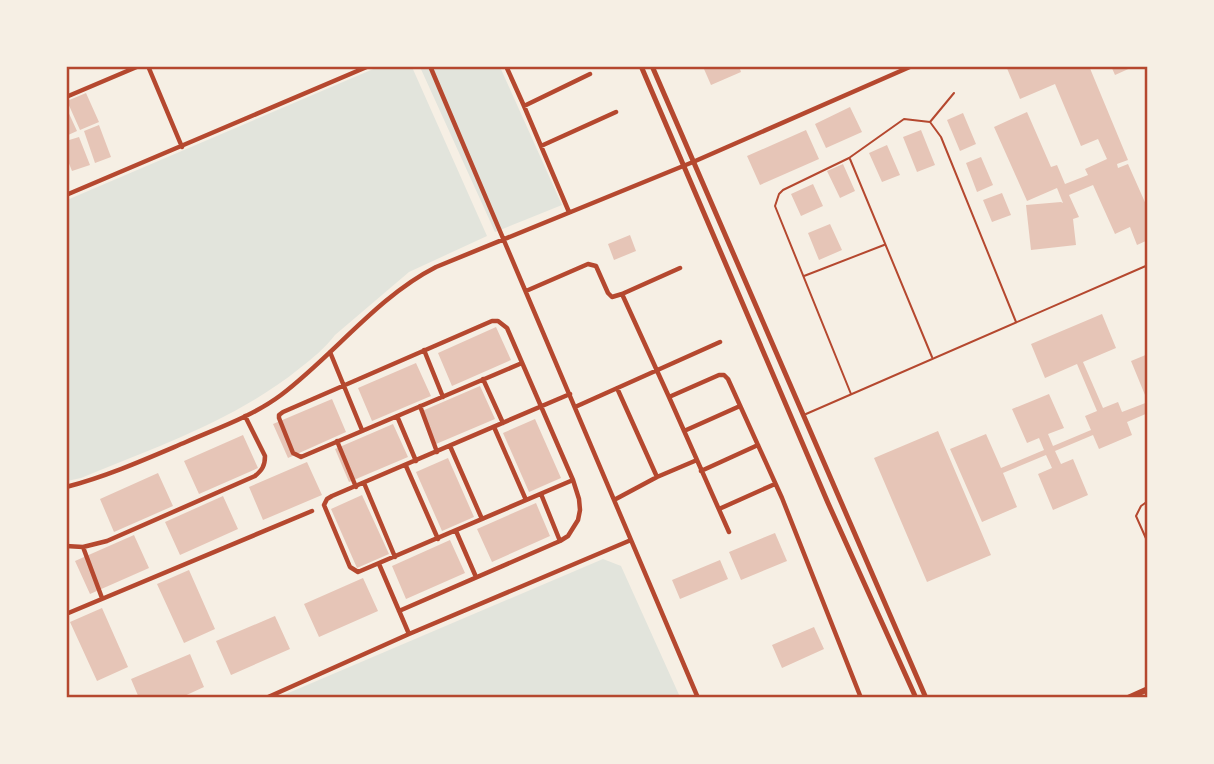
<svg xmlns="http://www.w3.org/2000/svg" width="1214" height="764" viewBox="0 0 1214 764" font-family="'Varela Round',sans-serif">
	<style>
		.green { fill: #e2e4dc }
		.building { fill: #e6c5b7 }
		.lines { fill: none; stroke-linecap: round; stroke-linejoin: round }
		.service { stroke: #b5482f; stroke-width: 2 }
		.minor { stroke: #b5482f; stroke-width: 4.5 }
		.tertiary { stroke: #b5482f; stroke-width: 5 }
		.secondary { stroke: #b5482f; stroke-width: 6 }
		.neatline { fill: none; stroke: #b5482f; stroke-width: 2.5 }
	</style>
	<rect width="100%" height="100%" fill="#f6efe4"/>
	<path class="green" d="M378,67H412L487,236L409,272L335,335C325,348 313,358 300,368C236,420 156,447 81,478L67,481V200Z
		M420,67H500L562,205L495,232Z
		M603,559L621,566L680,697H279Z"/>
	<path class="building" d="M710,66H739L741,72L711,85L704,69Z
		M1006,66L1085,68L1089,66L1128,160L1117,164L1118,168L1128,164L1148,209V240L1137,245L1130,227L1115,234L1093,185L1069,195L1079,217L1073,219L1076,245L1031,250L1026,205L1061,202L1063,203L1057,188L1027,201L994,127L1027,112L1051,167L1057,165L1065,184L1088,175L1085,169L1107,159L1098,139L1081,146L1055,84L1020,99Z
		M1111,66H1135L1115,75Z
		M86,93L99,122L80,130L67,101Z
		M66,107L77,131L66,136Z
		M850,107L862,132L826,148L815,124Z
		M963,113L976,144L960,151L947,120Z
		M99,125L111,157L95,163L84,131Z
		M806,130L819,159L760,185L747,156Z
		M921,130L935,165L917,172L903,137Z
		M79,137L90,165L72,171L66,156V141Z
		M887,145L900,175L882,182L869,153Z
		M981,157L993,185L977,192L966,163Z
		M843,164L855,191L840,198L827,171Z
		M813,184L823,206L801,216L791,194Z
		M1002,193L1011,215L992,222L983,200Z
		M830,224L842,250L819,260L808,233Z
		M630,235L636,251L614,260L608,244Z
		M1102,314L1116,348L1083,362L1103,408L1118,402L1122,412L1148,402V413L1127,422L1132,435L1099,449L1093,435L1055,451L1061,464L1073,459L1088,495L1053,510L1038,474L1052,468L1046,455L1003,473L1017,507L982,522L950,449L986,434L1001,468L1044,450L1039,438L1027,443L1012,409L1049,394L1064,428L1048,434L1053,446L1091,430L1085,416L1097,411L1077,364L1045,378L1031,344Z
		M496,327L511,360L452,386L438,353Z
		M1148,354V394L1145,395L1131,361Z
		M416,363L431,396L372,421L358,388Z
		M480,386L495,419L436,444L422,411Z
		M332,399L346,432L288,458L273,424Z
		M535,419L561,478L529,492L503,433Z
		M393,424L408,457L349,482L335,449Z
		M938,431L991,555L927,582L874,458Z
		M243,435L258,468L199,494L184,461Z
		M448,458L474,517L442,531L416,472Z
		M307,462L322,495L263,520L249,487Z
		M158,473L173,506L114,532L100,499Z
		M362,495L389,554L357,568L331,509Z
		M223,496L238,529L180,555L165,522Z
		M536,503L550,536L492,562L477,529Z
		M775,533L787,561L741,580L729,552Z
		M134,535L149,568L90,594L75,561Z
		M450,540L465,573L406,599L392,566Z
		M720,560L728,579L680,599L672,580Z
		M189,570L215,629L184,643L157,584Z
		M363,578L378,611L319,637L304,604Z
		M102,608L128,667L97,681L70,622Z
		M275,616L290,649L231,675L216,641Z
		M814,627L824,649L782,668L772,645Z
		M190,654L204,687L180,698H139L131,679Z"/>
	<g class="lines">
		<path class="service" d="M930,122L954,93
			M850,159L932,357
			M804,276L884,245
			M851,394L775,206L779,194L783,190L849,158L904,119L930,122L941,137L1016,322
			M806,414L1148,265
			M1148,501L1141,506L1136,516L1148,543"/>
		<path class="minor" d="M148,66L182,147
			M430,66L698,698
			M506,66L524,106L569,212
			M66,97L139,66
			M524,106L590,74
			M541,146L616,112
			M66,195L369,66
			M526,291L588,264L596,266L608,293L612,297L622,294L669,397
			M622,294L680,268
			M424,350L443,397
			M330,352L362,430
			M483,379L503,423
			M617,388L657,477
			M570,394L332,496L327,499L324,505L350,567L358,572L573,480
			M420,406L437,452
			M575,407L720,342
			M397,416L416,461
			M494,427L526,500
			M684,431L740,406
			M337,441L356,487
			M450,446L482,519
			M406,466L438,539
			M701,471L758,445
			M364,483L395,557
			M66,487C108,476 146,459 186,442C218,428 253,416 281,395C334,355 377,297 436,267L693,162L912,66
			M541,494L560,541
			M614,500L657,477L697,460
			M719,509L775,484
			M456,531L476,577
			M729,532L669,397L719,375H724L728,379L782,498L861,698
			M66,546L83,547L107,541L255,476C262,470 265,466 265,456L245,416
			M83,547L102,598
			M379,564L409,634
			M399,611L560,541L568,536L578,520L580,510L579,499L573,480L507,328L498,321H492L283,412L279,415V418L293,453L301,457L522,363
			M66,614L312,511
			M266,698L409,634L631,540"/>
		<path class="tertiary" d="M641,66L828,503L916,698
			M652,66L926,698"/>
		<path class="secondary" d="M1128,698L1148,689"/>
	</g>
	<rect width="1214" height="764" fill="none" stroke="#f6efe4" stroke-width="136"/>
	<rect x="68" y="68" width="1078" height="628" class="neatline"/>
</svg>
